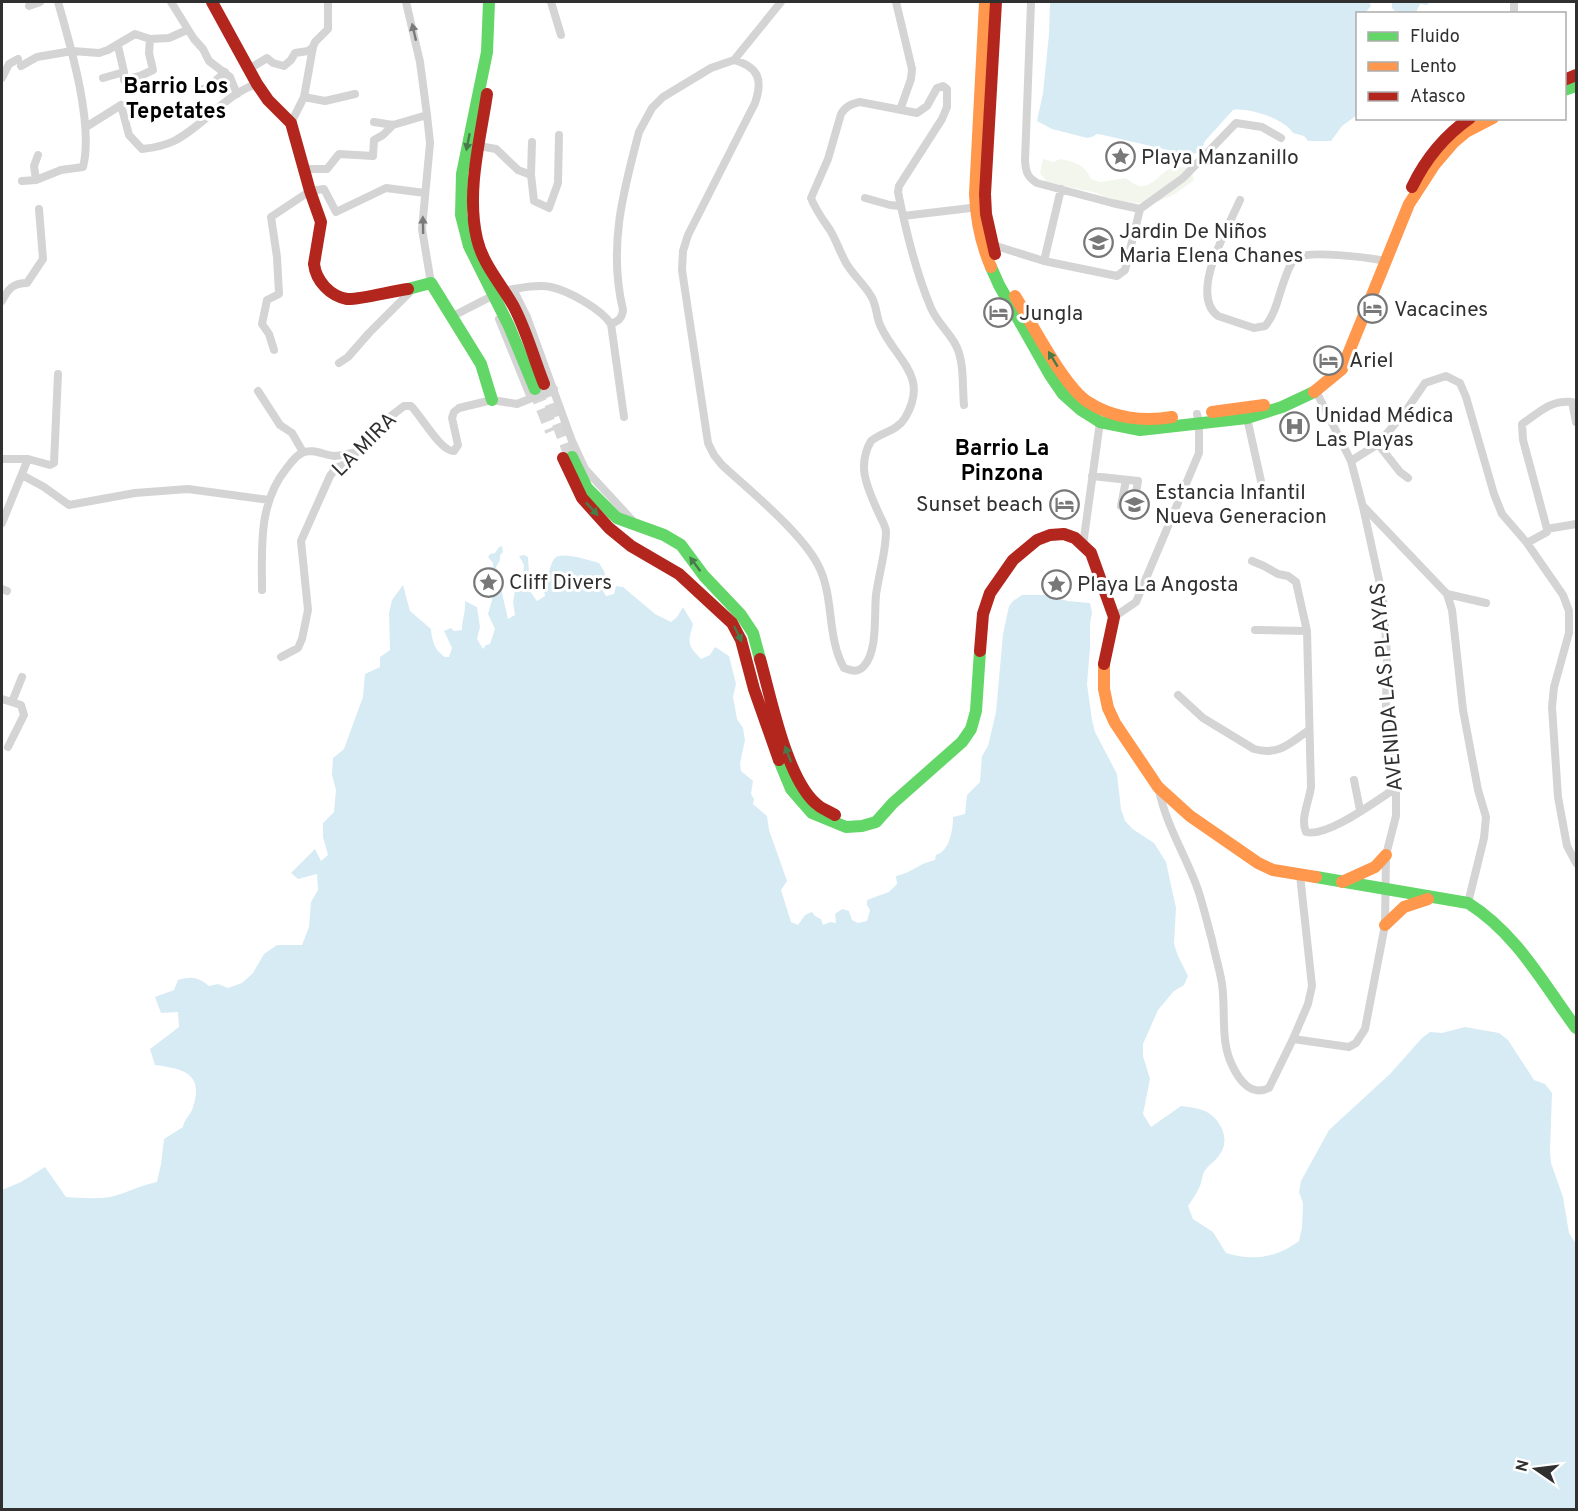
<svg xmlns="http://www.w3.org/2000/svg" width="1578" height="1511" viewBox="0 0 1578 1511" font-family="Overpass,sans-serif">
	<style>
		.green { fill: #f2f6ec }
		.water { fill: #d7ebf4 }
		.lines { fill: none; stroke-linecap: round; stroke-linejoin: round }
		.primary-tunnel { stroke: #d6d6d6; stroke-width: 14; stroke-dasharray: 14 7; stroke-linecap: butt }
		.street { stroke: #d4d4d4; stroke-width: 8 }
		.fast { stroke: #63d668; stroke-width: 12 }
		.slow { stroke: #ff974d; stroke-width: 12 }
		.jam { stroke: #b3261e; stroke-width: 12 }
		.oneway { fill: #7a7a7a }
		.oneway2 { fill: #477b49 }
		.labels { text-anchor: middle; stroke-width: 6; stroke-linejoin: round; paint-order: stroke }
		.poi-label { font-size: 21px; fill: #303030; stroke: #fff; text-anchor: start }
		.street-label { font-size: 21px; fill: #303030; stroke: #fff }
		.neighbourhood-label { font-size: 22px; font-weight: bold; fill: #000; stroke: #fff }
	</style>
	<rect width="100%" height="100%" fill="#fff"/>
	<path class="green" d="M1043,159L1054,162L1060,159C1075,162 1084,164 1091,179L1100,182L1126,178C1131,182 1137,187 1144,186C1159,183 1164,164 1182,167C1191,168 1192,173 1194,180L1175,194L1157,202L1136,203L1111,200L1097,193L1047,182L1040,173Z"/>
	<path class="water" d="M1050,2H1369L1371,6L1365,13L1358,14L1357,115L1342,126L1331,141H1308L1304,136L1293,133C1285,119 1248,107 1233,110L1205,141L1200,152L1190,155L1103,135L1097,134L1092,137L1087,138L1052,129L1037,121L1043,93L1049,34Z
		M1392,2H1428V5L1420,4L1415,14L1395,11L1392,8Z
		M502,546L503,552L500,555V560L496,567L508,619L515,615L513,602L516,585L523,579L524,565L519,556L524,555L528,557L530,591L537,601L545,596L542,580L547,579C550,572 550,562 556,557C563,552 590,560 599,563L604,571L607,582L602,589L606,596L614,594L616,586L623,587L655,614L671,622L677,617L683,607L693,624C688,643 687,645 701,659L710,655L715,647L729,656L736,684L733,697L737,719L743,728L745,740L740,763L741,771L753,781L751,794L754,799L753,804L767,816L769,830L787,881L781,890L791,922L798,925L805,915L812,912L815,916L821,919L823,925L830,922L836,923L835,914L842,909L849,911L852,920L858,923L867,921L870,910L867,905V900L889,892L897,884L896,876C911,873 920,863 935,860L936,855C950,851 953,829 953,817L965,814L967,795L980,782L982,756L988,746L996,712L1003,634L1009,606L1013,601L1022,595H1045L1068,601L1090,603L1092,613L1090,624V648L1087,684L1092,720L1095,732L1117,774L1121,809L1125,821L1134,830L1154,843L1166,862L1176,908L1174,944L1178,956L1188,976L1184,985L1174,991L1158,1010L1143,1044V1056L1150,1079L1143,1114L1151,1127L1181,1106C1189,1107 1197,1108 1205,1111C1220,1118 1231,1139 1220,1154C1216,1161 1208,1165 1204,1172C1202,1176 1202,1181 1200,1186C1197,1193 1192,1200 1188,1206L1193,1219L1213,1232L1226,1253C1252,1261 1277,1258 1299,1241L1302,1228L1303,1203L1299,1192L1301,1181L1329,1130L1390,1074L1422,1038L1430,1032L1442,1033L1465,1027L1499,1033L1508,1040L1534,1080L1545,1084L1552,1093L1550,1151L1551,1163L1563,1197L1569,1233L1576,1244V1509H2V1190L21,1182L45,1167L66,1197C81,1198 96,1199 110,1197C125,1194 140,1185 157,1182L161,1164L164,1139L183,1127C184,1120 189,1116 192,1110C205,1074 185,1069 155,1065L150,1049L179,1027L178,1012L161,1013L155,997L174,990L178,980C191,976 198,977 209,986L218,984L228,988L242,983L253,973L264,954L277,945H302L309,927L311,902L318,890L317,874L298,879L291,873L315,849L321,861L328,855L323,837V823L334,812L336,790L332,775L333,758L344,749L363,697L365,674L380,667V657L390,650L389,613L392,600L403,585L410,611L431,629C432,641 435,651 445,657H449L452,648L444,631L451,628L454,631L462,630C462,619 466,611 465,601L477,607L480,627L477,639L483,649L486,645L490,644L495,629L488,614L492,600L493,563L488,557L490,554L495,553L499,547Z"/>
	<g class="lines">
		<path class="primary-tunnel" d="M544,384L571,456
			M535,389L552,431"/>
		<path class="street" d="M171,2L194,39L203,49L209,61L230,77L237,94
			M406,2L420,62L427,115L430,143L422,229L431,283
			M551,2L561,35
			M896,2L912,69L911,79L900,110
			M1031,2L1025,161C1026,172 1027,177 1037,183L1112,203L1140,209
			M1514,2V14
			M29,6L40,2
			M150,39L169,38L187,30
			M118,46L124,72
			M734,60C759,67 763,80 755,103L688,235L683,251L682,270L708,443L714,455L722,465C750,491 805,535 820,569C834,600 827,638 844,668C852,671 858,673 864,666C878,651 874,614 876,595C879,573 886,552 886,531C885,525 882,520 879,514C868,489 856,467 871,441C882,432 897,431 905,418C930,376 896,360 881,327C876,318 877,305 871,296C864,284 853,275 846,263C840,252 836,240 830,230C823,220 815,209 811,198L828,159L841,114C846,106 851,104 860,102L917,113L927,106L937,88L943,86L947,89V107L942,119L899,186L898,192C906,232 915,270 931,308C937,322 947,330 954,342C965,359 962,385 964,405
			M21,66L37,57L72,51L99,53L108,50L135,34L150,39L149,53L153,70L140,76L124,80V72L103,78
			M249,69L267,58L273,63L284,66L291,60L295,53L308,51L313,47
			M2,78L9,64L18,59
			M200,90L208,88L225,72
			M304,97L325,101L355,94
			M374,122L393,125L427,115
			M291,123L304,97L313,47L315,42L328,29V2
			M86,127L121,105L129,135L142,149C152,148 164,146 174,141C204,126 225,94 257,84
			M479,146L496,149L518,170L531,175L532,142
			M38,155L34,166L36,180L61,170L83,167C94,124 70,44 58,2
			M304,169H327L339,154L373,156L374,140L383,135L393,125
			M531,175L534,201L549,208L558,183L559,135
			M22,181L36,180
			M865,198L890,205L901,206
			M1240,200C1229,226 1188,294 1218,316L1254,328L1265,326C1275,315 1278,298 1283,284C1286,276 1289,264 1295,259C1306,249 1370,258 1386,261
			M1140,209L1183,178L1236,123L1262,127L1281,138
			M903,216L979,207
			M990,247L993,245L1044,261L1117,276L1125,270L1140,209
			M1044,261L1061,189
			M513,289L527,317L572,441L585,469L632,520
			M508,290C522,288 537,284 551,287C569,291 601,309 611,324L624,417
			M2,301C8,289 13,283 27,283L43,259L39,209
			M453,316L496,294
			M499,319L531,398
			M611,324C619,321 622,318 623,310C608,247 623,192 639,132L652,108L663,97L711,68L734,60L781,2
			M274,350L269,334L262,324L267,300L279,294L277,257L271,217L310,191L324,189L336,212L386,188L425,193
			M339,363L348,357L369,333L413,289
			M258,391L280,425L292,433L303,452
			M1247,418L1261,481
			M1378,444L1400,472L1408,478
			M2,459H28L50,465L54,463L58,374
			M1351,461L1378,444L1405,412L1425,383L1446,376L1460,383L1466,397L1494,494L1502,514L1527,543L1563,595L1569,611V633L1554,687L1552,707L1558,797L1567,846L1576,863
			M22,475L44,487L69,505L135,493L188,489L269,500
			M1092,476L1138,481L1135,499
			M1121,506L1126,480
			M1364,507L1447,594L1452,610L1463,710L1478,790L1486,817L1484,838L1468,903
			M2,523L28,459
			M1547,529L1523,440L1522,424C1540,412 1550,400 1572,402L1576,422
			M1527,543L1547,532V529L1576,524
			M1083,545L1100,422
			M1252,561L1264,566L1278,574L1288,576L1296,582L1307,631L1311,787C1309,802 1300,819 1306,832C1327,838 1377,800 1396,788
			M2,589L7,591
			M262,590C262,548 258,504 286,469C291,463 295,456 302,453C312,448 324,455 334,456C341,456 350,453 357,452
			M1447,594L1486,603
			M1114,617L1136,602L1199,453V422L1197,414
			M1255,630L1307,631
			M281,657L298,648L302,639L308,610L301,541L330,476L336,468L348,463L368,434L404,406H411C422,417 441,452 454,451L458,445L452,418L454,412L459,408L492,400L517,404L554,389
			M1178,695L1203,718L1254,749C1279,756 1290,743 1309,730
			M2,699L21,705L24,715L8,747
			M12,702L22,677
			M1354,780L1360,810
			M1159,790C1166,825 1185,854 1197,887C1203,904 1207,922 1212,940C1215,955 1220,970 1222,984C1226,1011 1220,1041 1232,1065C1239,1080 1251,1097 1269,1088L1293,1039L1308,1004L1312,986L1300,875
			M1293,1039L1349,1047L1356,1043L1365,1029L1385,925L1386,855L1396,816V788L1386,706L1387,655L1383,598L1363,507L1351,461L1315,389"/>
		<path class="fast" d="M489,2L487,52L462,174L461,215L469,246L509,326L535,389
			M1564,90L1576,86
			M991,267L999,285L1050,375L1063,394L1081,410L1100,422L1140,430L1247,418L1282,407L1314,392
			M408,289L431,283L481,364L492,400
			M572,457L587,488L617,518L664,535L681,545L704,576L741,615L753,633L760,659
			M779,760L791,789L812,813L846,827L862,826L876,822L893,803L962,742L971,729L976,711L980,651
			M1316,877L1468,903C1516,933 1543,983 1576,1028"/>
		<path class="slow" d="M985,2L975,194C976,220 981,244 991,267
			M1015,296C1031,322 1064,387 1088,402C1112,418 1144,422 1172,417
			M1314,392L1342,369L1409,204L1435,164L1453,143L1466,132L1493,118
			M1212,412L1264,405
			M1104,664V689L1108,708L1115,723L1158,787L1190,816L1258,863L1273,870L1316,877
			M1342,882L1375,867L1386,855
			M1385,925L1404,907L1428,899"/>
		<path class="jam" d="M212,2L257,84L268,100L291,123L310,191L321,222L314,264C316,281 330,296 347,299C359,300 392,291 408,289
			M1564,80L1576,75
			M487,94C480,141 466,192 477,239C483,265 502,285 514,307C527,332 534,359 544,384
			M1412,187C1426,158 1444,136 1470,118
			M995,254L986,214L985,194L996,2
			M563,458L582,498L609,528L631,546L679,574L732,623L741,640L754,689L779,760
			M980,651L983,614L990,593L1013,560L1037,540L1050,535L1064,534L1075,538L1091,553L1114,617L1104,664
			M760,659C771,697 787,783 819,806C823,809 830,812 835,815"/>
	</g>
	<defs><path id="oneway-solid" d="M-6-.8H1V-3.2L6.5 0L1 3.2V.8H-6Z" transform="scale(1.5)"/></defs>
	<g class="oneway">
		<use href="#oneway-solid" transform="translate(414 32) rotate(-103)"/>
		<use href="#oneway-solid" transform="translate(423 225) rotate(-91)"/>
	</g>
	<g class="oneway2">
		<use href="#oneway-solid" transform="translate(468 142) rotate(101)"/>
		<use href="#oneway-solid" transform="translate(1053 359) rotate(-121)"/>
		<use href="#oneway-solid" transform="translate(592 509) rotate(47)"/>
		<use href="#oneway-solid" transform="translate(695 564) rotate(-127)"/>
		<use href="#oneway-solid" transform="translate(738 634) rotate(64)"/>
		<use href="#oneway-solid" transform="translate(788 754) rotate(-111)"/>
	</g>
	<defs>
		<symbol id="sight-ring" viewBox="-11 -11 22 22"><circle r="9.5" fill="#fff" stroke="#787878" stroke-width="1.5"/><path d="M0-6L1.8-2.2L6-1.7L2.9 1.2L3.7 5.4L0 3.3L-3.7 5.4L-2.9 1.2L-6-1.7L-1.8-2.2Z" fill="#787878"/></symbol>
		<symbol id="school-ring" viewBox="-11 -11 22 22"><circle r="9.5" fill="#fff" stroke="#787878" stroke-width="1.5"/><path d="M0-5L7-2L0 1L-7-2ZM-4 1L0 2.5L4 1V4Q0 6-4 4Z" fill="#787878"/></symbol>
		<symbol id="hotel-ring" viewBox="-11 -11 22 22"><circle r="9.5" fill="#fff" stroke="#787878" stroke-width="1.5"/><path d="M-6-4.5h1.5V1H6V5H4.5V3h-9V5H-6ZM-4 0a1.8 1.8 0 1 1 3.6 0ZM.5 0V-2.5h3Q6-2.5 6 0Z" fill="#787878"/></symbol>
		<symbol id="hospital-ring" viewBox="-11 -11 22 22"><circle r="9.5" fill="#fff" stroke="#787878" stroke-width="1.5"/><path d="M-5-5h3v3.5h4V-5h3V5h-3V1.5h-4V5h-3Z" fill="#787878"/></symbol>
	</defs>
	<g fill-rule="evenodd">
		<use href="#sight-ring" x="1104" y="140" width="33" height="33"/>
		<use href="#school-ring" x="1082" y="226" width="33" height="33"/>
		<use href="#hotel-ring" x="1356" y="292" width="33" height="33"/>
		<use href="#hotel-ring" x="982" y="296" width="33" height="33"/>
		<use href="#hotel-ring" x="1312" y="344" width="33" height="33"/>
		<use href="#hospital-ring" x="1278" y="410" width="33" height="33"/>
		<use href="#hotel-ring" x="1048" y="488" width="33" height="33"/>
		<use href="#school-ring" x="1118" y="488" width="33" height="33"/>
		<use href="#sight-ring" x="472" y="566" width="33" height="33"/>
		<use href="#sight-ring" x="1040" y="568" width="33" height="33"/>
	</g>
	<g class="labels">
		<g class="poi-label">
			<text x="1141" y="164">Playa Manzanillo</text>
			<text x="1119" y="238">Jardin De Niños<tspan x="1119" dy="24">Maria Elena Chanes</tspan></text>
			<text x="1394" y="316">Vacacines</text>
			<text x="1019" y="320">Jungla</text>
			<text x="1349" y="367">Ariel</text>
			<text x="1315" y="422">Unidad Médica<tspan x="1315" dy="24">Las Playas</tspan></text>
			<text x="1155" y="499">Estancia Infantil<tspan x="1155" dy="24">Nueva Generacion</tspan></text>
			<text x="1043" y="511" text-anchor="end">Sunset beach</text>
			<text x="509" y="589">Cliff Divers</text>
			<text x="1077" y="591">Playa La Angosta</text>
		</g>
		<g class="street-label">
			<text transform="translate(364 444) rotate(-45)" y="7">LA MIRA</text>
			<text transform="translate(1386 687) rotate(-95)" y="7">AVENIDA LAS PLAYAS</text>
		</g>
		<g class="neighbourhood-label">
			<text x="176" y="93">Barrio Los<tspan x="176" dy="25">Tepetates</tspan></text>
			<text x="1002" y="455">Barrio La<tspan x="1002" dy="25">Pinzona</tspan></text>
		</g>
	</g>
	<rect width="1578" height="1511" fill="none" stroke="#303030" stroke-width="6"/>
	<rect x="1356" y="12" width="210" height="108" fill="#ffffff" stroke="#acacac" stroke-width="1.5"/>
	<rect x="1368" y="32" width="30" height="9" fill="#63d668" stroke="#acacac" stroke-width="1.5"/>
	<text x="1410" y="42" font-size="18" fill="#303030">Fluido</text>
	<rect x="1368" y="62" width="30" height="9" fill="#ff974d" stroke="#acacac" stroke-width="1.5"/>
	<text x="1410" y="72" font-size="18" fill="#303030">Lento</text>
	<rect x="1368" y="92" width="30" height="9" fill="#b3261e" stroke="#acacac" stroke-width="1.5"/>
	<text x="1410" y="102" font-size="18" fill="#303030">Atasco</text>
	<g transform="translate(1536 1469) rotate(284)" stroke="#ffffff" stroke-width="4.5" paint-order="stroke">
	<path d="M0-4.5L10 22L0 15L-10 22Z" fill="#303030"/>
	<text y="-9" font-size="16" font-weight="bold" text-anchor="middle" fill="#303030">N</text>
	</g>
</svg>
